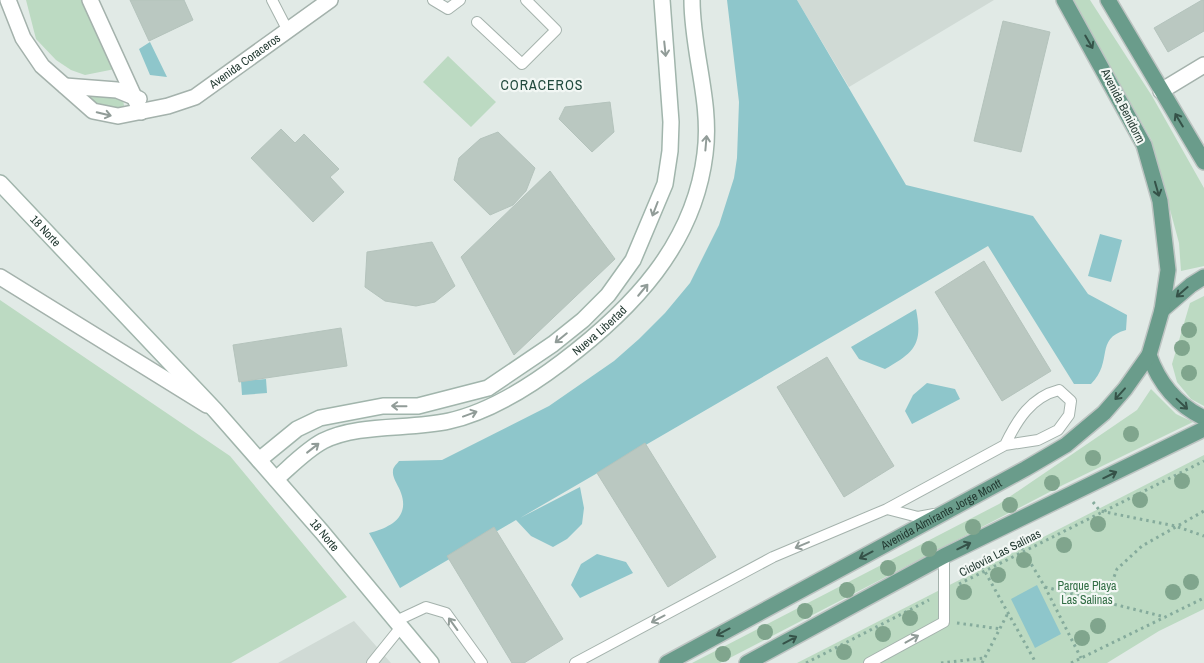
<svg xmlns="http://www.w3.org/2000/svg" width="1204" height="663" viewBox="0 0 1204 663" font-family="'Archivo Narrow',sans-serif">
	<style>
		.built { fill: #d0dad5 }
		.green { fill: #bcdac2 }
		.water { fill: #8ec6cb }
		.building { fill: #bac8c1; stroke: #b4c3bc }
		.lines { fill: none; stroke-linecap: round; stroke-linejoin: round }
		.lane-casing { stroke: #a4b2ac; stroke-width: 12 }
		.street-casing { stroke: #a4b2ac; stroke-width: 18 }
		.secondary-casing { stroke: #a1b5ac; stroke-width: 18 }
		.primary-casing { stroke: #bdc4c2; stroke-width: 18 }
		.path { stroke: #85ab9c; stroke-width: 3; stroke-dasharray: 2.5 4; stroke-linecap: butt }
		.lane { stroke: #fff; stroke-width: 10 }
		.street { stroke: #fff; stroke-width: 15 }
		.secondary { stroke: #fff; stroke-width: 15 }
		.primary { stroke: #6a9c8b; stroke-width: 15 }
		.tree { fill: #80a58d }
		.oneway { stroke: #355248 }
		.oneway2 { stroke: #919c98 }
		.labels { text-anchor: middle; stroke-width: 4.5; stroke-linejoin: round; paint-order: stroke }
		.street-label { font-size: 12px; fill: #233a32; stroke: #f2f7f4 }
		.park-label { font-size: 12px; fill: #316d44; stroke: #f2f7f4 }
		.neighbourhood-label { font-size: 14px; letter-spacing: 1px; fill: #214a3d; stroke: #f2f7f4 }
	</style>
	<rect width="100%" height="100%" fill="#e1eae6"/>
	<path class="built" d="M797,0H994L849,87Z
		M354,621L391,663H278Z"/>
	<path class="green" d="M26,0H84L115,69L85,75L71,70L56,60L36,39Z
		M1072,0H1090L1152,96L1204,188V266L1181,271L1179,243L1151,139Z
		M448,56L496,102L471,127L423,82Z
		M84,93L114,94L123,99L124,106L122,110L110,111L85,99Z
		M1204,296V406L1191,399L1177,382L1172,364L1190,303Z
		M0,300L230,456L347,597L231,663H0Z
		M1151,389L1176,414L1193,422L1063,485L720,663H692L999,504L1137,410Z
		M1204,455V609L1159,631L1107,663H797Z"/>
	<path class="water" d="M727,0H797L906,185L1033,216L1088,294L1127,315L1126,330C1094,339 1114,361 1091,384H1074L988,246L520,518L580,487L584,508L582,524L567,539L553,547L531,536L516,520L400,588L369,533C389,528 410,518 401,493C399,486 392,478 393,471C393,467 396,465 399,461L442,460L549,406L614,361L639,339L665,313L690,283L719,225L734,178L737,158L739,102Z
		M150,42L167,77L150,75L139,49Z
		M1100,234L1122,240L1111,282L1088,276Z
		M916,309C923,344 915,352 885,369L859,359L851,347Z
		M266,379L267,393L242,395L241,381Z
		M927,383L955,389L960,399L912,424L905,411L913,395Z
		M597,554L626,562L633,573L580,598L571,585L581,564Z
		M1037,585L1061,634L1035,648L1011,599Z"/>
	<path class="building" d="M130,0H184L193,20L149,41Z
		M1202,0H1204V31L1168,52L1154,28Z
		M1003,21L1050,32L1021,152L974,141Z
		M610,102L614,132L592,152L559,119L565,107Z
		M281,129L295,143L304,134L339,169L330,177L344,192L313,222L251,158Z
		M498,132L535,168L526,191L513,205L490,215L454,180L459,158L480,139Z
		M550,171L615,259L514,355L461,257Z
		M432,242L455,286L435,302L416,306L385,301L365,287L367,252Z
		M984,261L1051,371L1002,401L935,292Z
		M341,328L347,366L239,382L233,345Z
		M827,357L894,466L844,497L777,387Z
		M645,443L716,557L668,587L597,473Z
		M494,527L563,639L524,663H512L447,556Z"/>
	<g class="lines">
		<defs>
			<path id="lane" d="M272,0L288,31
				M433,0L448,9L460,0
				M477,22L522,64L556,30L526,0
				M887,509L1005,445L1038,440L1058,430L1069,415L1071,401L1059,390C1031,397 1017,420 1005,445
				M396,621L426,607L446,613L482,663
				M372,663L401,627
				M575,663L773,557L887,509L918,517L934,514
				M869,663L944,622V556"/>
			<g id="street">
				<path id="s1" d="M8,0L23,38L42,66L93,111L118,116L168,106L195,97L330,0"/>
				<path d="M90,0L141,112"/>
				<path d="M65,86L117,90L139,99"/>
				<path d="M1161,91L1204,65"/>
				<path d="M0,277L207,405"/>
			</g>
			<g id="secondary">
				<path id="s2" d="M0,183L215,410L322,532L431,663"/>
				<path d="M259,460L297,429L320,418L383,406H418L488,388L553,344L583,320L608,295L633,260L665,184L670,151L671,122L662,0"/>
				<path id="s3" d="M276,479C290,467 306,450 323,441C359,423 410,430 449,421C490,412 529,387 562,362C632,309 694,245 705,154C712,102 692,52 692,0"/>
			</g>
			<g id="primary">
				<path d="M1108,0L1204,162"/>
				<path d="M1162,310L1191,285L1204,277"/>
				<path d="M1149,355C1159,383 1177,405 1204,418"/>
				<path id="s4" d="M667,663L1025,469L1066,445L1104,413L1125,389L1149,355L1162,310L1168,270L1160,201L1144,145L1064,0"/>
				<path d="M747,663L944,556L1204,429"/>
			</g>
		</defs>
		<use href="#lane" class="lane-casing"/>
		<use href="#street" class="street-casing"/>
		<use href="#secondary" class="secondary-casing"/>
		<use href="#primary" class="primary-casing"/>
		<path class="path" d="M1093,502L1100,511L1175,526L1204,536
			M1018,542L1045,587L1081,658
			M979,561L1036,663
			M959,571L1008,547
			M959,584L1204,461
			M1045,587L1165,617
			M1105,601L1117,569L1142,546L1204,511
			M957,623L1001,629
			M806,663L929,600
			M941,663L984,658
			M982,663L1008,613
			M1071,663L1204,598"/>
		<use href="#lane" class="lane"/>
		<use href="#street" class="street"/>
		<use href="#secondary" class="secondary"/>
		<use href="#primary" class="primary"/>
	</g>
	<g class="tree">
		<circle cx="1189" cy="330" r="8"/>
		<circle cx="1182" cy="348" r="8"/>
		<circle cx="1189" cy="373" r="8"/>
		<circle cx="1131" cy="434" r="8"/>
		<circle cx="1093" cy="458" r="8"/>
		<circle cx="1182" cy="481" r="8"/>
		<circle cx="1052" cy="483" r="8"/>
		<circle cx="1140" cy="500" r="8"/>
		<circle cx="1010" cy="505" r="8"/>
		<circle cx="1098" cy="524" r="8"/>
		<circle cx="973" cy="527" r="8"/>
		<circle cx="1064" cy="545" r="8"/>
		<circle cx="929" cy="549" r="8"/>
		<circle cx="1024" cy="560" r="8"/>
		<circle cx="888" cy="568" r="8"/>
		<circle cx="998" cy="575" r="8"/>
		<circle cx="1191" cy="582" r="8"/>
		<circle cx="847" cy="590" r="8"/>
		<circle cx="964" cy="592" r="8"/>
		<circle cx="1173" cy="592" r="8"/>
		<circle cx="805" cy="611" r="8"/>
		<circle cx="910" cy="618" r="8"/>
		<circle cx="1098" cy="626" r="8"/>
		<circle cx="765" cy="632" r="8"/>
		<circle cx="883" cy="634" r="8"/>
		<circle cx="1082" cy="638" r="8"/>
		<circle cx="844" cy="652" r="8"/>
		<circle cx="723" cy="654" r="8"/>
	</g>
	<defs><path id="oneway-shaft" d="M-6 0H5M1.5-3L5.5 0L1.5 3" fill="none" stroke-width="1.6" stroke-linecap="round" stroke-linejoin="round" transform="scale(1.25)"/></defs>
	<g class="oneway">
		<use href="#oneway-shaft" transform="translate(1089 42) rotate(60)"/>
		<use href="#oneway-shaft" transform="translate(1179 120) rotate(-121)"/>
		<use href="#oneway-shaft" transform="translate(1157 189) rotate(74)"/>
		<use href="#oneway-shaft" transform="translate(1182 292) rotate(139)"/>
		<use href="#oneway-shaft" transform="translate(1120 394) rotate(132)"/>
		<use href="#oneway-shaft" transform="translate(1182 404) rotate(43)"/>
		<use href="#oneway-shaft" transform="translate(1110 475) rotate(-26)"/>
		<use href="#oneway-shaft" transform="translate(964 546) rotate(-26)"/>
		<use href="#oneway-shaft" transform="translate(866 555) rotate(152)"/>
		<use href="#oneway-shaft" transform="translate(723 632) rotate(152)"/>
		<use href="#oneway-shaft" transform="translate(790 640) rotate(-28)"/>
	</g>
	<g class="oneway2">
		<use href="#oneway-shaft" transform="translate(665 49) rotate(84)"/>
		<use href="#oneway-shaft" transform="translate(104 114) rotate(14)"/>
		<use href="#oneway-shaft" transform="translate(706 143) rotate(-85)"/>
		<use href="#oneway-shaft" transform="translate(655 209) rotate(111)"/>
		<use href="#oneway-shaft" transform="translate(643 290) rotate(-50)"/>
		<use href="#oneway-shaft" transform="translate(561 338) rotate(141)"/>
		<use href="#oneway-shaft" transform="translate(399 406) rotate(-179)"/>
		<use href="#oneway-shaft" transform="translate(470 414) rotate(-20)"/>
		<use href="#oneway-shaft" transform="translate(313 448) rotate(-38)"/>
		<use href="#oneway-shaft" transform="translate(802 545) rotate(157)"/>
		<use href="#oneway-shaft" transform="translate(658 619) rotate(152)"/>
		<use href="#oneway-shaft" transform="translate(453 624) rotate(-126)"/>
		<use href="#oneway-shaft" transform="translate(912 639) rotate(-29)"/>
	</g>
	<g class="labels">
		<g class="street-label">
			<text dy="4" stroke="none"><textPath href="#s1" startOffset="309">Avenida Coraceros</textPath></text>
			<text transform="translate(1123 106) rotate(63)" y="4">Avenida Benidorm</text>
			<text dy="4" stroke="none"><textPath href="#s2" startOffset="66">18 Norte</textPath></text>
			<text dy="4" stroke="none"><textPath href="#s3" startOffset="366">Nueva Libertad</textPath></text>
			<text dy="4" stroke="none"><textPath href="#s4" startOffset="312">Avenida Almirante Jorge Montt</textPath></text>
			<text dy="4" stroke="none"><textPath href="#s2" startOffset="479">18 Norte</textPath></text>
			<text transform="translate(1000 553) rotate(-27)" y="4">Ciclovía Las Salinas</text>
		</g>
		<g class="park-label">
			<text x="1087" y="590">Parque Playa<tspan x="1087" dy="14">Las Salinas</tspan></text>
		</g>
		<g class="neighbourhood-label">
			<text x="542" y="90">CORACEROS</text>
		</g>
	</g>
</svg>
